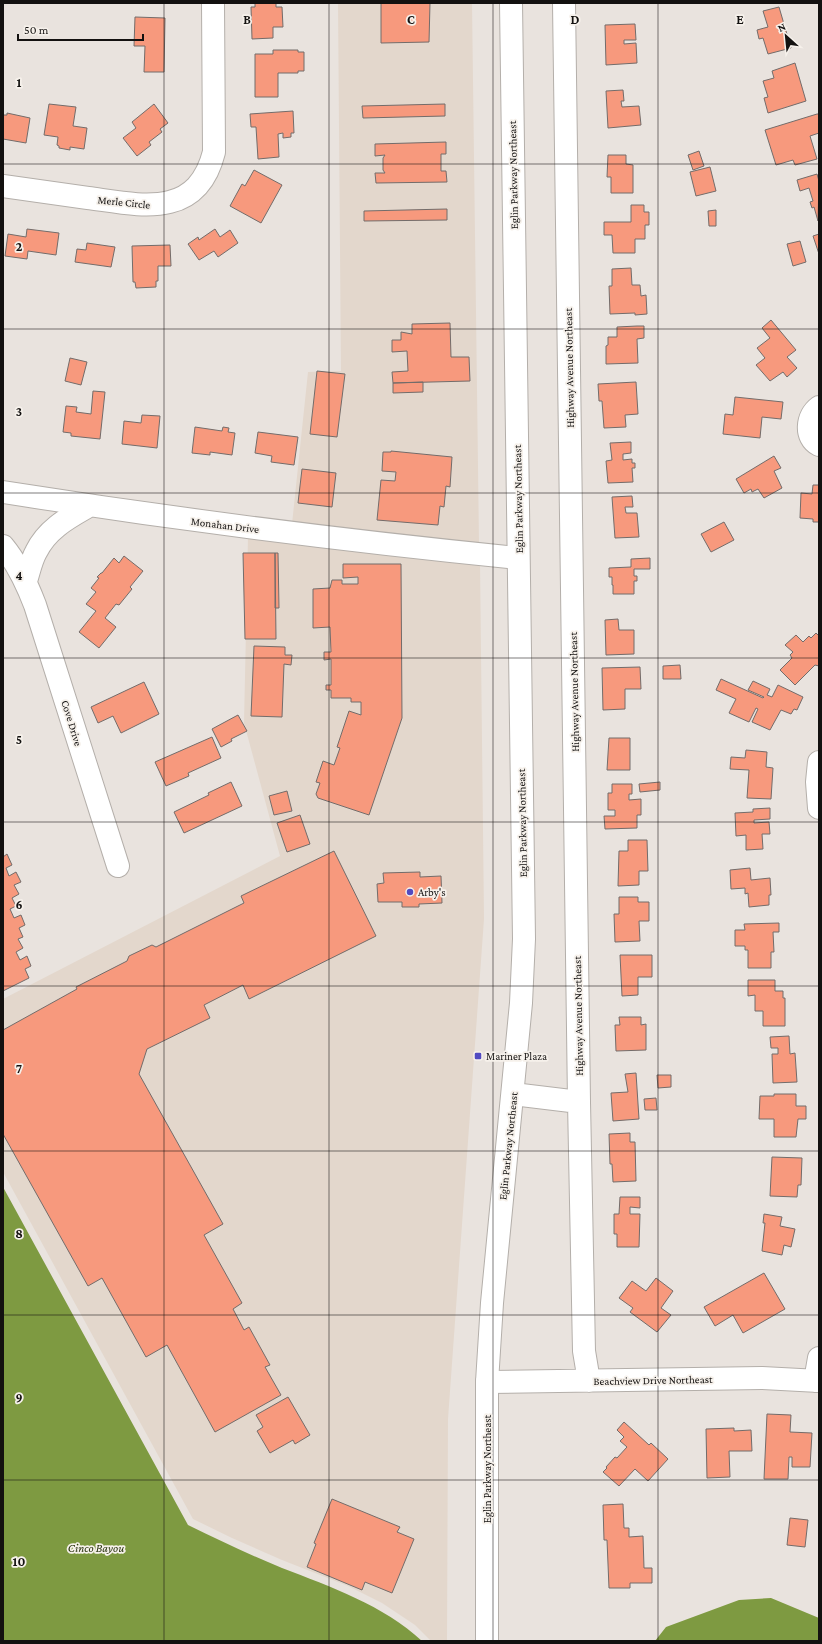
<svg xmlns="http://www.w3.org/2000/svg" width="822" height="1644" viewBox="0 0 822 1644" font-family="'Crimson Pro',serif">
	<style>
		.built { fill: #e3d7cc }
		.water { fill: #7e9a41 }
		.building { fill: #f7997d; stroke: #736c6a }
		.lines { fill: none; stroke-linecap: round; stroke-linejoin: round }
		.minor-casing { stroke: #b4afaa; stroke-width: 24 }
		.highway-casing { stroke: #b4afaa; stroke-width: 24 }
		.minor { stroke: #fff; stroke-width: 22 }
		.highway { stroke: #fff; stroke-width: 22 }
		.grid { fill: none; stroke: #131110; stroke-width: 1; stroke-opacity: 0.55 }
		.poi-dot { fill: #514ac1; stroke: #f6f1eb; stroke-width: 1.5 }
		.labels { text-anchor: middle; stroke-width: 3.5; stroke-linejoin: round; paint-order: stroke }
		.street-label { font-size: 11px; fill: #131110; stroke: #f6f1eb }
		.poi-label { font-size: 11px; fill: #131110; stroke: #f6f1eb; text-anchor: start }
		.water-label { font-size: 12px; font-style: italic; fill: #24300a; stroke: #f6f1eb }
		.grid-label { font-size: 13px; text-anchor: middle; font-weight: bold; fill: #131110; stroke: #f6f1eb; stroke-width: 3.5; stroke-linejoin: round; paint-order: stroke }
	</style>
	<rect width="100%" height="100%" fill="#e9e3de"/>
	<path class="built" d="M338,3H472L479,544L292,524L308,372L341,371Z
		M248,537L480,563L484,919L448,1419L447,1641H431L415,1625L382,1603L348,1586L282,1560L232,1538L193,1519L3,1172V999L280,856L244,723Z"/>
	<path class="water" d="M3,1187L188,1525C219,1540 250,1555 282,1568C331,1587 383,1605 422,1641H3Z
		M771,1598L819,1618V1641H655L666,1627L739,1600Z"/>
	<path class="building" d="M255,3H276V7H282L283,27H273V38L252,39L251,7H255Z
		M381,3H430L429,42L381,43Z
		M779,7L791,48L768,54L763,38L759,39L757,30L768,27L763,11Z
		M135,17L165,18L164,72H144L145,46H134Z
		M635,24L636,40H624V44L636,43L637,63L606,65L605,25Z
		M273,50H298V52H304V71H298V73H278V97H255V54H273Z
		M795,63L806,101L768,113L764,98L768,97L763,81L774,78L772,71Z
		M623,90L624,101H621L622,107L639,106L641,125L608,128L606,91Z
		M49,104L76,107L73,126L87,128L84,149L70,147V150L59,148V146L57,145L58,137L44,135Z
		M154,104L168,123L160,129L162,132L149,142L151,145L137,156L123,138L136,128L132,122Z
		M445,104V116L363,118L362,106Z
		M293,111L294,133H291V137L283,138V133L278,134L279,157L258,159L256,127H251L250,114Z
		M7,113L30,118L26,143L3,139V115H7Z
		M817,114H819V133L810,136L817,159L795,165L793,160L776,165L765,130Z
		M446,142V154H441V171H446L447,182L376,183L375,173H385L383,170V158L385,155L375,156V144Z
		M699,151L704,166L693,170L688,155Z
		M608,155H626V164L633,165V193H611V177H607Z
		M710,167L716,191L696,196L690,172Z
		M254,170L282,185L261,223L230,206L242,184L245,186Z
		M817,174L819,181L818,221L814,207L812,208L810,202L813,201L809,188L800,191L797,180Z
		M631,205H644V212H649V225H645V239H635V253H613L612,235H604V222H631Z
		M447,209V220L364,221V211Z
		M716,210V226H709L708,211Z
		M27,229L59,233L56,255L28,251L27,259L5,256L8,234L26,237Z
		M215,229L220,237L230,230L238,243L218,257L214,251L199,260L188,244L198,237L199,240Z
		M819,234V254L813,236Z
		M800,241L806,262L793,266L787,244Z
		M87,243L115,247L111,267L75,262L77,249L86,250Z
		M170,245L171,266H158V281H156V287L136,288L135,282H133L132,246Z
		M631,268L632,285H640L641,296L646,295L647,314L635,315V313L610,314L609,286H612V269Z
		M771,320L796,350L787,357L797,368L787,377L783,372L770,381L756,365L765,358L757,348L770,338L762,328Z
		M450,323L451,357H469L470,381L393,383L392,372L408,371L407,351L392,352V340H401V332L412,334V324Z
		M637,326H644V338L637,339L638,363L606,364V346L608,345V337H617V327Z
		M70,358L87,362L81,385L65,381Z
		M317,371L345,374L337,437L310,434Z
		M423,382V392L393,393V383Z
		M636,382L638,414L625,415L626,427L604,428L602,401H599L598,384Z
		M93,391L105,392L100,439L71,436V433L63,432L66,406L77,407L76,412L91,414Z
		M735,397L783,402L781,419L762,417L760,438L723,434L725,414L733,415Z
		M142,415L160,416L157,448L122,444L124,421L141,423Z
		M195,427L222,431L223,427L229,428L228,432L235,433L232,455L210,452V455L192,453Z
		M258,432L298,437L294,465L271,462L272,456L255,453Z
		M631,442V453L623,454V460L632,459V463H635V468H632L633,482L608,483L606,461L612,460L610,443Z
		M391,451L452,457L450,487L446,486L444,507L440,506L438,525L377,520L381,480L395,481L396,472L382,471L383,452H391Z
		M774,456L781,468L774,471L782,488L764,498L758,489L752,492L751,489L744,493L736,479Z
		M302,469L336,473L332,507L298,503Z
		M813,485H819V522H813V519L800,518L801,493L812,494Z
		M632,496L633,507H625L626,513H637L639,537L615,538L612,497Z
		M724,522L734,540L711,552L701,534Z
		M243,553H275L276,639H245Z
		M275,553H278L279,608H275Z
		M124,556L143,571L130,587L132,589L119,605L116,604L105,618L116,627L99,648L79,632L96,611L86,604L96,592L91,588L99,578L97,577L101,573H102L114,558L119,563Z
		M650,558V569H634V576H637V581H634V594H613V585H612V577H609V568L631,567V559Z
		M343,564H401L402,718L369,815L318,798L316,794L320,783L316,782L323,761L334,765L340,748L337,747L349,711L361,715V702H351V698H331V690H326V685H331V659L324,660V652H331L330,627L313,628V589L330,588L332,580H342V584H358V577L343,578Z
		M618,619L619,630H634V654L606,655L605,620Z
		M816,633L819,636V666L815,665L795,685L780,670L792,658L790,655L793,652L785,645L796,635L803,642L809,636L811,638Z
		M254,646L285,647V655H292L291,665L284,664L282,717L251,716Z
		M680,665L681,679H663V666Z
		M640,667L641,689H625V709L603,710L602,668Z
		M721,679L763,698L764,697L748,690L753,681L770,689L767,695L772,697L778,685L803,697L797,710L794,709L791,714L781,710L770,730L752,722L758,709L756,708L749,722L729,713L736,699L716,690Z
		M144,682L159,714L121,733L113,716L98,723L91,707Z
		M238,715L247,731L231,739L232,741L221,747L212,729Z
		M212,737L221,758L188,773L189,776L166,786L155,762Z
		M609,738H630V770H607Z
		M746,750L767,752L766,767L773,768L771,799L747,798L749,770L730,769L731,757L745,758Z
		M231,782L242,806L184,833L174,812L209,795L208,793Z
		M660,782V790L640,792L639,784Z
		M612,784H632V794H629V800L641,799V815H637V828L605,829L604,816H615V810H608V793H612Z
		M287,791L292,811L274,815L269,796Z
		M770,808V819L754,820V823L769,822L770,834H762L763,849L746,850V835L736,836L735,813L753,812V809Z
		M300,815L310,844L287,852L277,823Z
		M628,840H647L648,871H639V885L618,886L619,851H628Z
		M334,851L376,936L249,999L243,985L204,1005L210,1018L147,1049L139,1074L223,1224L204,1235L242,1303L233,1309L244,1330L249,1327L270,1365L265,1367L281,1395L215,1432L167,1345L146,1357L102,1278L88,1286L3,1134V1030L77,989L76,987L127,961L129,956L152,945L156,947L244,903L241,896Z
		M7,854L12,865L6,868L9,876L16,872L21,882L14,885L19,894L12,898L16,906L10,909L14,918L21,915L25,925L19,928L23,937L18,939L23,948L16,952L20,960L27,956L31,966L25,969L29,978L3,991V857Z
		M750,868L751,880L770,878L771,895H769V905L749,907L748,893L745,894V888L731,889L730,870Z
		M420,872V877L441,876L442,903L419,904V907H402V902H378L377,884L384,883L383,873Z
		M619,897H638V902H649V921H639L640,941L615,942L614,914H619Z
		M779,923V932H773L774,952H771V968H748V950H745V946H735V930H745L744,924Z
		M620,955H652V977H638V995L622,996Z
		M748,980H775V991H783V998H785V1026H763V1011H755V995L748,996Z
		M619,1017H641V1025L646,1024V1050L616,1051L615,1025H620Z
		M789,1036L790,1054L795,1053L797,1082L773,1083L772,1054H778V1048H771L770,1037Z
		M636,1073L639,1119L613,1121L611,1093L628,1092L625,1074Z
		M657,1075H671V1087L658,1088Z
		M774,1094H796V1106H806V1119H798L796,1137H774V1119H759L760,1096H774Z
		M656,1098L657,1110H645L644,1099Z
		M630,1133V1142H635L636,1181L613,1182L612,1164H610L609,1134Z
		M772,1157L802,1158L801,1185H798L797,1197L770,1196Z
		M620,1197H640V1208L630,1207V1214H640L639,1247H617V1234H614V1214H619Z
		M764,1214L782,1217L780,1226L795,1229L791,1247L784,1245L782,1255L762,1251L765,1223H763Z
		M764,1273L785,1309L743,1333L733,1315L715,1326L704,1307Z
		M656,1278L673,1291L661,1308L671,1315L657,1332L630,1312L633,1308L619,1298L632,1281L646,1291Z
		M288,1397L310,1435L295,1444L293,1440L270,1453L257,1431L263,1427L256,1415Z
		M767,1414L791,1415L790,1432L812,1433L810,1467H792V1457H789L788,1479H764Z
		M624,1422L649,1445L651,1443L668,1459L648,1481L635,1469L619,1486L603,1472L607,1468L606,1467L615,1457L617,1458L627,1447L620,1441L624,1437L617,1430Z
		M734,1428V1431L751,1430L752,1451H729L730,1477L707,1478L706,1429Z
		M332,1499L400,1527L397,1532L414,1539L392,1593L365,1582L362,1590L307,1567L316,1544L314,1543Z
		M623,1504L624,1528H629V1537L643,1536L644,1568H652V1583H630V1588H609L607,1540H604L603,1505Z
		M790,1518L808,1520L805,1547L787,1545Z"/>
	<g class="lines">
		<defs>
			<path id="minor" d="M564,3L579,1102L584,1351L589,1381
				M3,186C31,190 60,194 88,198C140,205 197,220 214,152L213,3
				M819,407C807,416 804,437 819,445
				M3,492C174,519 346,541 518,558
				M3,546C18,564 27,584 35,605L118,866
				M26,581C29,572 31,561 36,552C47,529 68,518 89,506
				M819,762L817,782L819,808
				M513,1094L579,1102
				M815,1381L819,1358
				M487,1382L762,1378L819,1381"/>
			<path id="highway" d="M487,1641V1382L492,1303L521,1003L524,939L511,3"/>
		</defs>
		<use href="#minor" class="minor-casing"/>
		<use href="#highway" class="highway-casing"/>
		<use href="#minor" class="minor"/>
		<use href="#highway" class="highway"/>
	</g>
	<path class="grid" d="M164,3V1641M329,3V1641M493,3V1641M658,3V1641M3,164H819M3,329H819M3,493H819M3,658H819M3,822H819M3,986H819M3,1151H819M3,1315H819M3,1480H819"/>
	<g class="poi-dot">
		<circle cx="410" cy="892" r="4"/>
		<rect x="474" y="1052" width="8" height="8" rx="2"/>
	</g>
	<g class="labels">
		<g class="street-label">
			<text transform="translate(513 175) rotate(-91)" y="4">Eglin Parkway Northeast</text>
			<text transform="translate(124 202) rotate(6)" y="4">Merle Circle</text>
			<text transform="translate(569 368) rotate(-91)" y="4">Highway Avenue Northeast</text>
			<text transform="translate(518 499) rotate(-91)" y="4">Eglin Parkway Northeast</text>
			<text transform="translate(225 525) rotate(7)" y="4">Monahan Drive</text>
			<text transform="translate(574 692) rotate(-91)" y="4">Highway Avenue Northeast</text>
			<text transform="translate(72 723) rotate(73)" y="4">Cove Drive</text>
			<text transform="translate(522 823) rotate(-91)" y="4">Eglin Parkway Northeast</text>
			<text transform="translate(578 1016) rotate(-91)" y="4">Highway Avenue Northeast</text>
			<text transform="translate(508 1146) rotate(-84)" y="4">Eglin Parkway Northeast</text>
			<text transform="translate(653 1380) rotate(-1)" y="4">Beachview Drive Northeast</text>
			<text transform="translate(487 1469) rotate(-90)" y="4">Eglin Parkway Northeast</text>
		</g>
		<g class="poi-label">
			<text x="418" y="896">Arby's</text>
			<text x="486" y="1060">Mariner Plaza</text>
		</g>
		<g class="water-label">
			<text x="96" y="1552">Cinco Bayou</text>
		</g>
	</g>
	<g class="grid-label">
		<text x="247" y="24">B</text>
		<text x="411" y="24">C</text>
		<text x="575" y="24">D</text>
		<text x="740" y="24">E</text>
		<text x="19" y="87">1</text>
		<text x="19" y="251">2</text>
		<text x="19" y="416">3</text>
		<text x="19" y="580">4</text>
		<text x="19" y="744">5</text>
		<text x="19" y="909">6</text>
		<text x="19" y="1073">7</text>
		<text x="19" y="1238">8</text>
		<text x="19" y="1402">9</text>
		<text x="19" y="1566">10</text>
	</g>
	<rect width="822" height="1644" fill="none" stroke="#131110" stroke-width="8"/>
	<g transform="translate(786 36) rotate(333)" stroke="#f6f1eb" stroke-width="3" paint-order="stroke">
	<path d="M0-3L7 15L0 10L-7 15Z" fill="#131110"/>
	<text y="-6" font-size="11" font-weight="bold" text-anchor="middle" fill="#131110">N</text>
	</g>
	<path d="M18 34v6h125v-6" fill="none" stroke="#131110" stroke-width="2"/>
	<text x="24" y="34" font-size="12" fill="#131110" stroke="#f6f1eb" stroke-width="3" paint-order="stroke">50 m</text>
</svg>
